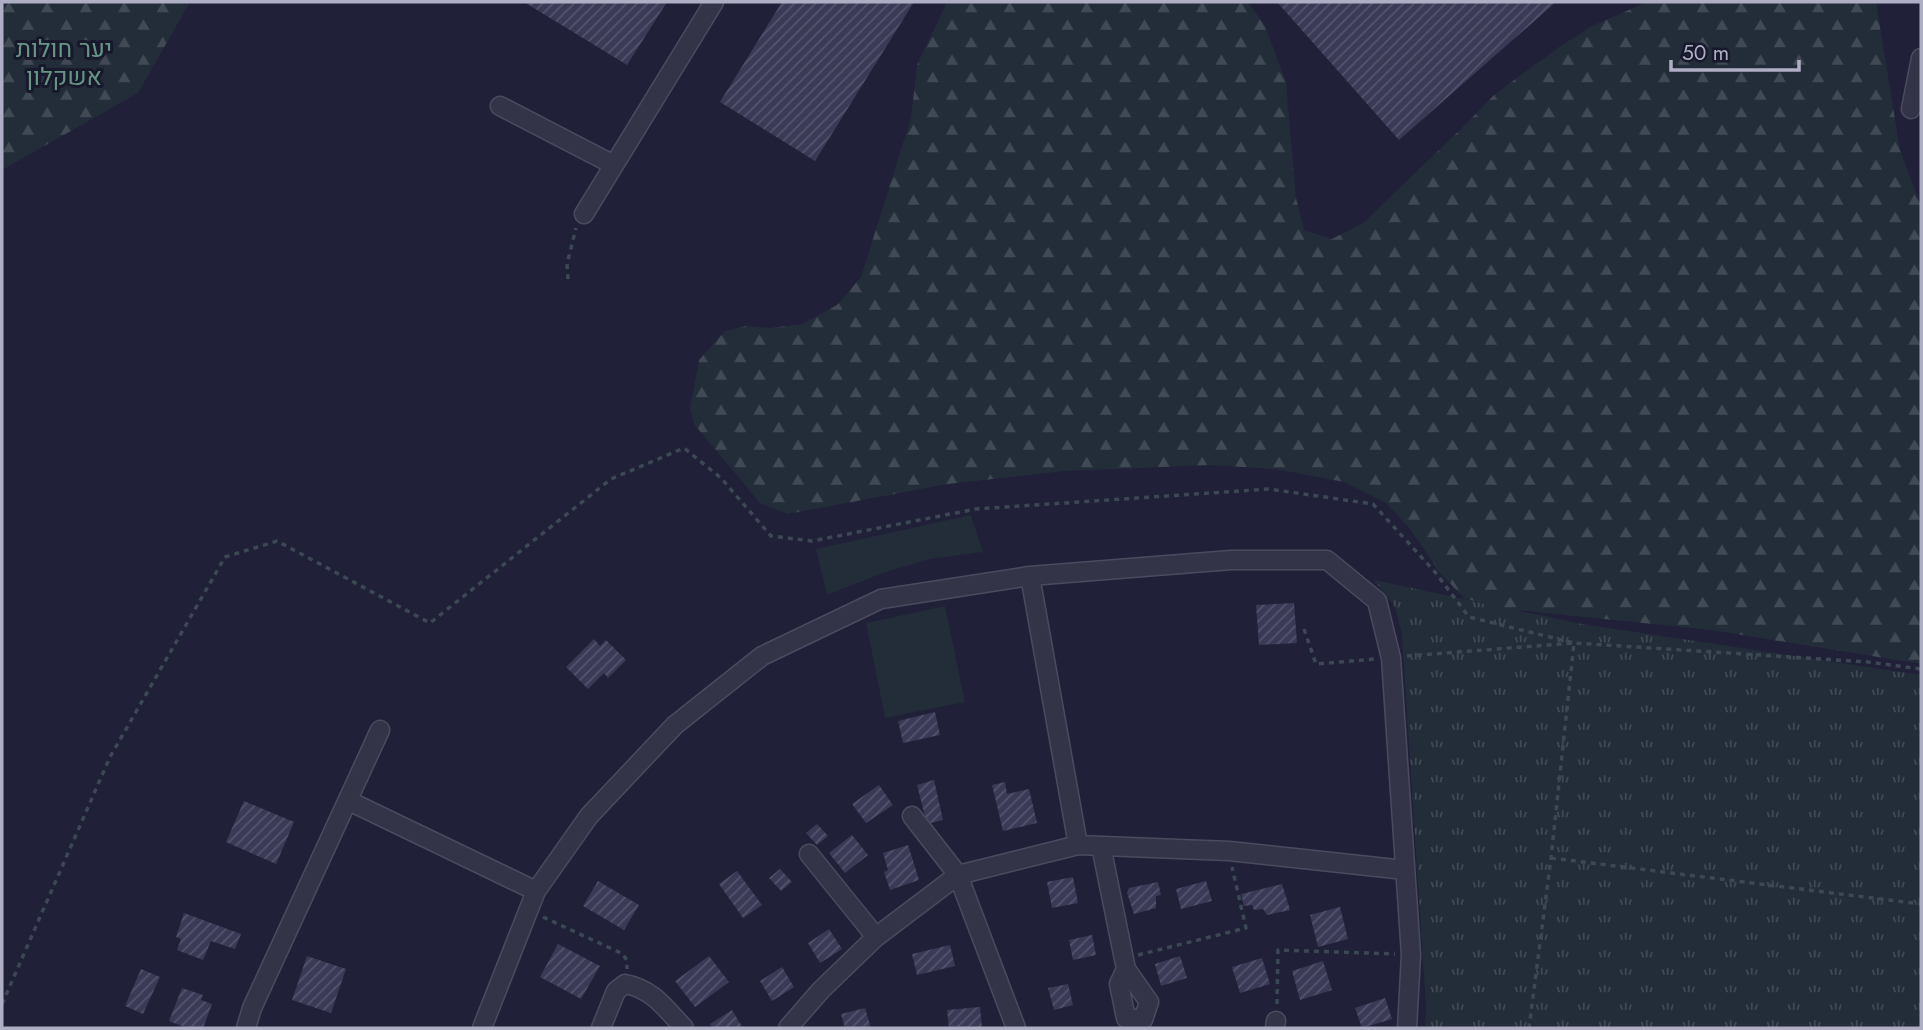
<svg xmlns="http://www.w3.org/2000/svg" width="1923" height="1030" viewBox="0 0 1923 1030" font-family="Jost,Heebo,sans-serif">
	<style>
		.grass { fill: url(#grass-tufts) }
		.forest { fill: url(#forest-firs) }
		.green { fill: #222d39 }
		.building { fill: url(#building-hatch) }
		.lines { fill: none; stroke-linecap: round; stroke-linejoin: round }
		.minor-casing { stroke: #4b4b60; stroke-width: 21 }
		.path { stroke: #3c4853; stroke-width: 3.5; stroke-dasharray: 5 5; stroke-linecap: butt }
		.minor { stroke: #333448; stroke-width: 18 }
		.labels { text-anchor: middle; stroke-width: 6; stroke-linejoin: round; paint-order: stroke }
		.park-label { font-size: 24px; fill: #659684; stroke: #19192d }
	</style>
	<defs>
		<pattern id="grass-tufts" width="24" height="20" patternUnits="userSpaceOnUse" patternTransform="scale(1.75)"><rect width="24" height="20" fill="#222d39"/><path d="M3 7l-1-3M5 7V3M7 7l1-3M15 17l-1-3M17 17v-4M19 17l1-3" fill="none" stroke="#404954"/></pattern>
		<pattern id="forest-firs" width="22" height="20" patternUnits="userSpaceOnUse" patternTransform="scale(1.75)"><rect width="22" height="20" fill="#222d39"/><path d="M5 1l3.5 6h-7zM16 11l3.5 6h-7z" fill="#404954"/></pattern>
		<pattern id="building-hatch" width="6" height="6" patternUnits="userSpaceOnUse" patternTransform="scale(1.75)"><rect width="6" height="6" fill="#3a3a56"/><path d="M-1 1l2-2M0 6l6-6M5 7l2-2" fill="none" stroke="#54546d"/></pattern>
	</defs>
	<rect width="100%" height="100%" fill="#202038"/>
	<path class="grass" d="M1374,580L1582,624L1921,675V1028H1425L1426,1007L1402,635L1395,607Z"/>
	<path class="forest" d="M2,2H190L138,93L2,170Z
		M947,2H1248L1265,26L1286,82L1296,198L1304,230L1332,239L1363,223L1467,123L1494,95L1559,47L1592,26L1647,2H1876L1900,150L1921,206V664L1711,630L1498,608L1464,598L1441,574L1410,529L1386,503L1344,482L1276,469L1210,465L1064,471L948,484L788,514L760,503L694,424L690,408L699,360L725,331L746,326L771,328L802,324L837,305L861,277L911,118L917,65Z"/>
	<path class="green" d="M971,515L983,552L930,559L883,573L827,595L816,549Z
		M945,606L965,702L885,718L866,623Z"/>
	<path class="building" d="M524,2H667L627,65Z
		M782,2H914L815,161L720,102Z
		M1277,2H1556L1399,140Z
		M1294,603L1297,643L1259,645L1256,605Z
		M594,639L600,646L606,640L626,660L608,678L604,673L588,689L566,667Z
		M935,712L940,735L903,743L898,721Z
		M934,780L943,820L927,824L917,785Z
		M1005,782L1007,794L1029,789L1037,823L1003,831L992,785Z
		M879,785L893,805L866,823L852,804Z
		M244,801L294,822L276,864L226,842Z
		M817,824L828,836L817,845L806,833Z
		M852,835L868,855L845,873L829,853Z
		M908,845L919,880L890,890L884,872L888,870L883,853Z
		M780,869L792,882L781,891L769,878Z
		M737,871L762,905L743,918L719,884Z
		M1073,877L1078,903L1052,908L1047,882Z
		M598,881L639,905L624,930L583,906Z
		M1206,881L1212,901L1181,909L1176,889Z
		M1158,882L1161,895L1156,896V908L1134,914L1127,893L1129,888Z
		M1282,884L1290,910L1267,915L1263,909L1254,910L1252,905L1244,906L1241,894Z
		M1340,907L1348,939L1318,947L1310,915Z
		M184,913L241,934L235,949L211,941L203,960L177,950L181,939L176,937Z
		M829,929L842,949L820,963L808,943Z
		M1092,935L1096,955L1073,960L1069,940Z
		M558,944L600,966L581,999L540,977Z
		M950,945L955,966L917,975L912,954Z
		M307,956L346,969L331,1013L292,1000Z
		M709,956L729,982L695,1007L675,981Z
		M1180,956L1187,978L1161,986L1155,964Z
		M1262,958L1270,984L1240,993L1232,967Z
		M1323,961L1332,990L1300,1000L1292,971Z
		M782,967L794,987L772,1001L760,981Z
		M141,969L160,977L143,1014L125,1006Z
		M1068,984L1073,1005L1054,1010L1048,988Z
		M182,988L203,995L201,1000L212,1004L203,1028H187L169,1021Z
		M1385,998L1392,1019L1362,1028L1355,1008Z
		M980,1007L982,1028H949L947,1010Z
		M865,1008L871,1028H845L841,1014Z
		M732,1010L743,1028H712L710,1024Z"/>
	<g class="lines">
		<defs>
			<path id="minor" d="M500,106L614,165
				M1911,109L1921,58
				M584,214L714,2
				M1030,576L1078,845
				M349,801L536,891
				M912,816L958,875L1016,1028
				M1101,846L1126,969L1119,984L1126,1018L1143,1020L1149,1002L1126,969
				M809,854L876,937
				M246,1028L252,1008L380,730
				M482,1028L536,891L589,816L675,725L762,656L881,599L1030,576L1231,560H1327L1377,601L1391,658L1411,955L1407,1028
				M601,1028L616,991L625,984C653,989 666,1009 684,1028
				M788,1028L821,990L876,937L958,875L1078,845L1229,851L1405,870
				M1275,1028L1276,1021"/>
		</defs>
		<use href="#minor" class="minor-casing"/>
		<path class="path" d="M568,279L567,264L576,228
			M1304,629L1316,664L1375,659
			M1407,656L1574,643L1868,662L1921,669
			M1551,858L1921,904
			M543,917L623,954L627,961V969
			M1138,955L1246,928L1232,867
			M2,1004L110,757L225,557L277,541L430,623L611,479L684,448L721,478L771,536L812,541L976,509L1269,489L1373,504L1435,572L1469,617L1574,643L1551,858L1529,1028
			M1277,1004L1278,950L1395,954"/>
		<use href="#minor" class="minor"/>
	</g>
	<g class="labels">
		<g class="park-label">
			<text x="64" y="57">יער חולות<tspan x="64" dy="28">אשקלון</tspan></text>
		</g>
	</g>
	<rect width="1923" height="1030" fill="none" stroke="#aeaec5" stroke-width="7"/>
	<path d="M1671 60v10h128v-10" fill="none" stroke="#aeaec5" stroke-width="3.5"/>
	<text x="1682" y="60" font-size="21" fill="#aeaec5" stroke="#19192d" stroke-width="5" paint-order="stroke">50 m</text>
</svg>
